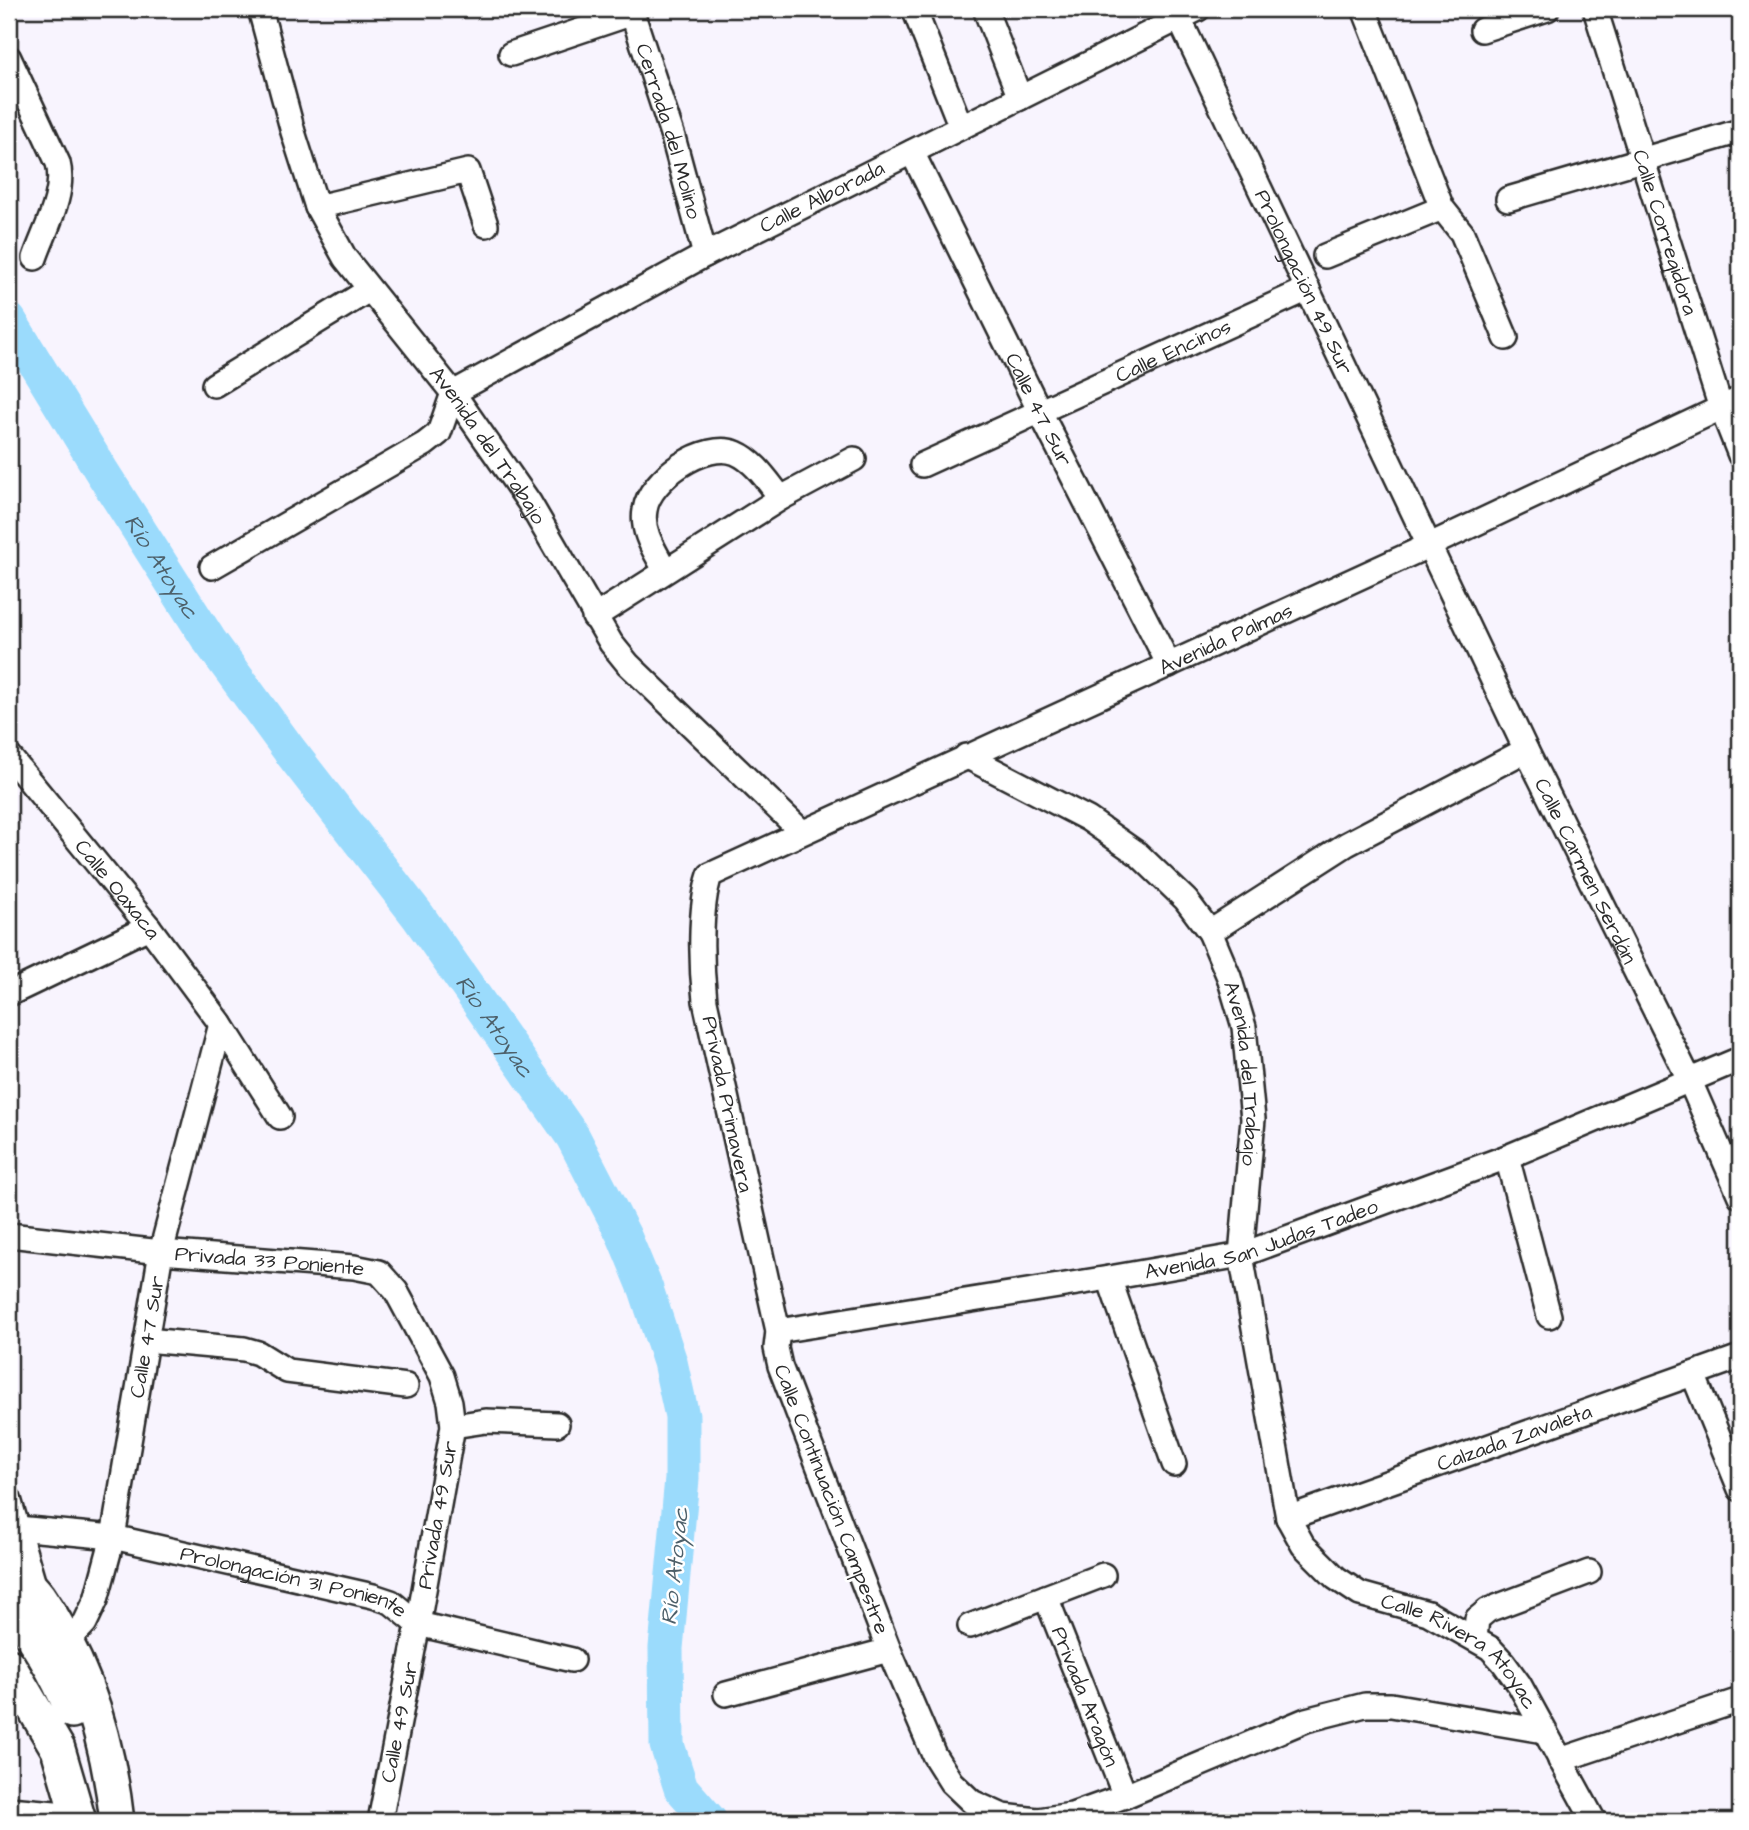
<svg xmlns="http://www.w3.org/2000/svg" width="1749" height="1830" viewBox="0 0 1749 1830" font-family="'Architects Daughter',sans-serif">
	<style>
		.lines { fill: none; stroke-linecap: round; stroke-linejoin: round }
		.river { stroke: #9bdbfc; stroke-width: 35 }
		.minor-casing { stroke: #2b2b2b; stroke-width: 28 }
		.secondary-casing { stroke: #2b2b2b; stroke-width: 38 }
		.minor { stroke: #fff; stroke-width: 23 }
		.secondary { stroke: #fff; stroke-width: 33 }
		.labels { text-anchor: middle; stroke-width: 5; stroke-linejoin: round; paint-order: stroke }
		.street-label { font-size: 21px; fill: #2b2b2b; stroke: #fff }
		.water-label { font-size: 23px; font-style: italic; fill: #4d606a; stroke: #fff }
	</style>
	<rect width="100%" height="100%" fill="#f8f4fe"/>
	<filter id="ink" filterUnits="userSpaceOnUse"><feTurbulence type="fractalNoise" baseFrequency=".0143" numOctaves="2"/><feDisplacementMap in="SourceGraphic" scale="14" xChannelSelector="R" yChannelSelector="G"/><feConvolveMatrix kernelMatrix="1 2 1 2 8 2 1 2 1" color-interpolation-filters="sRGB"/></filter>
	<g filter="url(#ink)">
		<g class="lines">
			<path class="river" id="s1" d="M9,320L102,472L209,640L290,751L418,916L573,1137L624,1236L646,1289L670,1362L682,1416V1479L666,1648L667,1745L681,1788L710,1821"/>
			<defs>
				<g id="minor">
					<path id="s2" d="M260,9L293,132L317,207L345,258L453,393L529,502L611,643L628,664L802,832"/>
					<path id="s3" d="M631,9L673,137L705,255"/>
					<path d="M914,9L961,127"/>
					<path d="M985,9L1020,98"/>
					<path d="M1364,9L1442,208L1462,233L1506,338"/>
					<path id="s4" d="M1595,9L1719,402L1740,455"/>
					<path id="s5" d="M1179,18L1526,750L1689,1079L1740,1196"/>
					<path d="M1482,30L1547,9"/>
					<path d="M511,54L633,13"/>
					<path d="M9,58L58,163C66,193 45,229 35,258"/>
					<path id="s6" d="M912,152L1040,412L1169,665"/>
					<path d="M1508,199L1740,131"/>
					<path d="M317,207L468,171L486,225"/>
					<path d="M1325,256L1442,208"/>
					<path d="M214,385L369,290"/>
					<path id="s7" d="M922,465L1308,289"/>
					<path id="s8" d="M212,567L425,444L439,433L453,393L705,255L1198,9"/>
					<path d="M665,570C655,551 641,532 645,510C649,479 706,440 736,453C755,461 768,482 781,498"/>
					<path d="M594,617L781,498L854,459"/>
					<path id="s9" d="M9,756L149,927L221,1024L280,1117"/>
					<path id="s10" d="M966,756L1088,819L1138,854L1186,900L1210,932L1229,977L1244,1027L1253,1119L1241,1255L1288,1518L1303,1545L1336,1578L1360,1594L1428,1613L1490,1648L1503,1662L1519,1684L1594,1821"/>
					<path d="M1210,932L1347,844L1526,750"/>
					<path d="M9,994L149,927"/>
					<path d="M1507,1157L1549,1316"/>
					<path id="s11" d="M9,1235L161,1252L354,1267L379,1272L396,1291L442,1376L450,1402L453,1426L418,1624L380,1821"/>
					<path d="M1109,1278L1174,1464"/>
					<path id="s12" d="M778,1331L705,1001C701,966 699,908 710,875L1430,545L1740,399"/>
					<path d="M146,1340L244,1349L258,1353L287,1371L406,1386"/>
					<path d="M1693,1374L1740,1489"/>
					<path d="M453,1426L486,1421L557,1424"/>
					<path d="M9,1499L35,1588"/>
					<path id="s13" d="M1288,1518L1740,1357"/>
					<path id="s14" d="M9,1536L17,1528L113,1537L373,1596L391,1602L418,1624L572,1660"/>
					<path id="s15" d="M1046,1597L1125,1796"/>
					<path d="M970,1626L1103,1575"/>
					<path d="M1475,1638L1477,1619L1488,1610L1589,1572"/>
					<path id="s16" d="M67,1642L85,1623L96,1600L113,1537L161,1252L221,1024"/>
					<path d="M726,1694L889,1650"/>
					<path id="s17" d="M1544,1731L1391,1705H1365L1306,1720L1125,1796L1072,1815L1038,1820L1003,1816L972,1802L951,1782L934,1755L889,1650L780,1366L776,1348L778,1331L1109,1278L1241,1255L1507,1157L1740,1059"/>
					<path d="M1560,1760L1740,1700"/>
					<path d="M9,1809L78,1815"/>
				</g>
				<path id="secondary" d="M9,1566C19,1576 31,1586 39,1597C86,1664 108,1741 117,1821
					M9,1606C36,1638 56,1672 72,1711
					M9,1666L58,1749L79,1821"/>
			</defs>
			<use href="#minor" class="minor-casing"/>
			<use href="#secondary" class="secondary-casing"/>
			<use href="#minor" class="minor"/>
			<use href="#secondary" class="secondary"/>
		</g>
	</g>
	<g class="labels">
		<g class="street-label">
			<text dy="7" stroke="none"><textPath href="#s3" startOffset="128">Cerrada del Molino</textPath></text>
			<text dy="7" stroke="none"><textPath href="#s8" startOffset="724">Calle Alborada</textPath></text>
			<text dy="7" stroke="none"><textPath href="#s4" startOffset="234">Calle Corregidora</textPath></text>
			<text dy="7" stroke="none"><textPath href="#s5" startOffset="292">Prolongación 49 Sur</textPath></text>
			<text dy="7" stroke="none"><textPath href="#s7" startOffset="276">Calle Encinos</textPath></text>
			<text dy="7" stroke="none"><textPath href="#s6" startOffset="287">Calle 47 Sur</textPath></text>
			<text dy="7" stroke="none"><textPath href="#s2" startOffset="500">Avenida del Trabajo</textPath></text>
			<text dy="7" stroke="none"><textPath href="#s12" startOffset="1032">Avenida Palmas</textPath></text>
			<text dy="7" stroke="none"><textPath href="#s5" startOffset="945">Calle Carmen Serdán</textPath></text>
			<text dy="7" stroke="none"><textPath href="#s9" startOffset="172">Calle Oaxaca</textPath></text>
			<text dy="7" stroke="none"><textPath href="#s10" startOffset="452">Avenida del Trabajo</textPath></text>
			<text transform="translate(728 1104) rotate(78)" y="7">Privada Primavera</text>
			<text dy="7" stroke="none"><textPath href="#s17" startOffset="1606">Avenida San Judas Tadeo</textPath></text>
			<text dy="7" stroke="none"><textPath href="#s11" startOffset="262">Privada 33 Poniente</textPath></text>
			<text dy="7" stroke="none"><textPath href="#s16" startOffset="320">Calle 47 Sur</textPath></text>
			<text dy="7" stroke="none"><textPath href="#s13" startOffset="240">Calzada Zavaleta</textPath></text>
			<text transform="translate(832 1499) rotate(69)" y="7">Calle Continuación Campestre</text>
			<text transform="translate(437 1515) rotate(-80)" y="7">Privada 49 Sur</text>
			<text dy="7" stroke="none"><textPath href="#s14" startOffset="294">Prolongación 31 Poniente</textPath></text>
			<text dy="7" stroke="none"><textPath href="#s10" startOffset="1127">Calle Rivera Atoyac</textPath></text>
			<text dy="7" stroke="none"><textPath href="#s15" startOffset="107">Privada Aragón</textPath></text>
			<text transform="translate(399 1722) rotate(-79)" y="7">Calle 49 Sur</text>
		</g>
		<g class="water-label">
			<text dy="8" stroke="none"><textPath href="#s1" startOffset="290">Río Atoyac</textPath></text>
			<text dy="8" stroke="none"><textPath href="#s1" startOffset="858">Río Atoyac</textPath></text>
			<text transform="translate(674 1566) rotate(-84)" y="8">Río Atoyac</text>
		</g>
	</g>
	<rect width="1749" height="1830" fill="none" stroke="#fff" stroke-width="35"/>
	<rect x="18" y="18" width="1714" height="1795" fill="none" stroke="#2b2b2b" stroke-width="2.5" filter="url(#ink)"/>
</svg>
